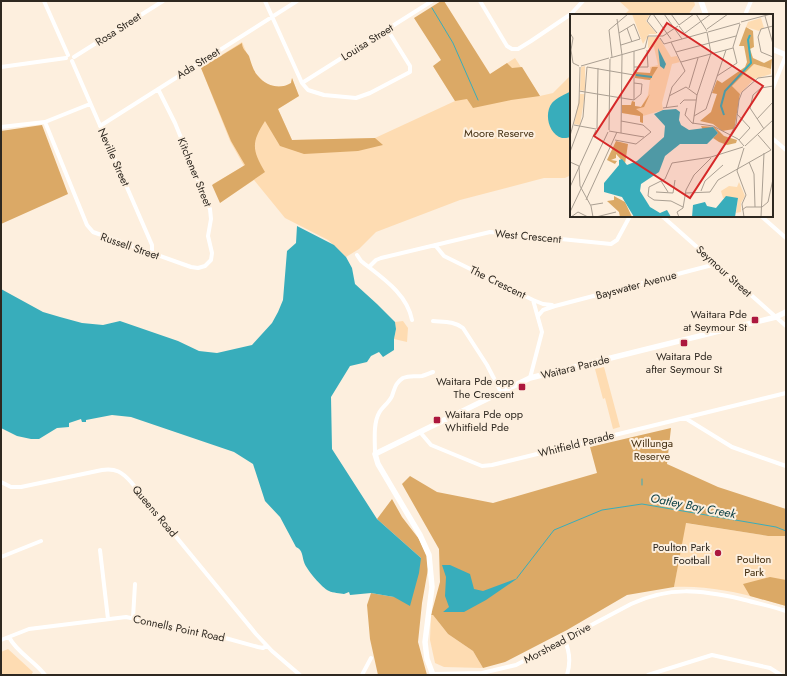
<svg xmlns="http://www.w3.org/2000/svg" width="787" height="676" viewBox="0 0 787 676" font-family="Jost,sans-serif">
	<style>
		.green { fill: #fedcb2 }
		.forest { fill: #dba966 }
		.water { fill: #38adbb }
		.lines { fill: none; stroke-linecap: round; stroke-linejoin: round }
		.stream { stroke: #38adbb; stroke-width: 1 }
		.street { stroke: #fff; stroke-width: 4 }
		.secondary { stroke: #fff; stroke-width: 5.5 }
		.poi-dot { fill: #ac173e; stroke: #fdefde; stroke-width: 1.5 }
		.labels { text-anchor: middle; stroke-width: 4; stroke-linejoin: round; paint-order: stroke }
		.street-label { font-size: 11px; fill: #2e2820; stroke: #fdefde }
		.park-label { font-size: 11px; fill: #402b0d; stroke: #fdefde }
		.poi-label { font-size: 11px; fill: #2e2820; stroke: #fdefde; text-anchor: end }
		.water-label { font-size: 12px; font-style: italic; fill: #063c42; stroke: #fdefde }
		.inset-river { fill: none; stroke: #38adbb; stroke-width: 2 }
		.inset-road { fill: none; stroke: #aa9f92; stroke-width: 1 }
		.view { fill: #d62828; fill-opacity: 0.15; stroke: #d62828; stroke-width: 2 }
		.inset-edge { fill: none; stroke: #2e2820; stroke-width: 2 }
	</style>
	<rect width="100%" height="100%" fill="#fdefde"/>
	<path class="green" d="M619,1H694L695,5L688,15H624L629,10Z
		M242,42C247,53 251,66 257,75C265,86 280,90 291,83L292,78L299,96L278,109L292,140L375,138L455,101L433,66L475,84L515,58L540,96L553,93L571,75V175L565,178H544L460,200L376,232L359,249L346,257L328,240L285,218L254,180L221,202L213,184L244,166L230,141L201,68Z
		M403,321L408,328L407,342L394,339L396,329L395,322Z
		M604,367L620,427L613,429L605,398L603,399L595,369Z
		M685,523L768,536H786V606C750,595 712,585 674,587Z
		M431,615H433L448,634L473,651L483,668L444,667L435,663L430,640Z
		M8,649L33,672L31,675H1V652Z"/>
	<path class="forest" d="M441,1H444L490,74L507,63L512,68L522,67L540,96L511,100L473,108L467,99L455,101L433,66L441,60L414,18Z
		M242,43C242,49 246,51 249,56C251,62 253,71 258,76C266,86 280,90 291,83L292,78L299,96L278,109L292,140L375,138L383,145L358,151L304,154L280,146L265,121C251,143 252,150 265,172L220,203L212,185L245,165L231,141L201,68Z
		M42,125L68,194L1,224V131Z
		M671,428L667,464L718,487L786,509V536H768L686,523L674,587L627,595L567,630L505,662L483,668L473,651L448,634L433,615H431L440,582L439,549L402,484L410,476L437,492L493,503L597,473L590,447Z
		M392,499L402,517L419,539L427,556L428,569L422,603L418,642L427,675H378L370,639L367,605L371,593L394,597L421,558L377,519Z
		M770,577L786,580V606L750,596L743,584Z"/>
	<path class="water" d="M571,91V137C568,138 564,138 562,138C548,134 544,113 552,103C556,98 566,94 571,91Z
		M297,226L334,245L346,257L352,268L355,284L377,304L395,322L396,329L394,339V350L383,357L379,352L371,356L367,362L350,366L331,397L332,449L377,519L421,558L419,573L410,606L394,597L371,593L350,595L349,592L344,594C340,593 333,593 329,591C322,588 306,569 304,562C302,556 303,550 296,547L280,517L265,501L253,464L234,452L131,417L112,415L86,420V422H82L81,419L69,423V427L57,428L39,439H31L17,436L1,428V289L43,312L60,317L82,323L103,325L120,321L178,341L199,351L217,353L252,345L272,323L278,312L283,300L287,251L296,243Z
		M442,565H450L470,574L474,589L483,591L518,578L486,600L464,612H443L449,607L445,596L446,577Z"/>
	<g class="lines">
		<path class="stream" d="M432,8L453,43L478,100
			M642,479V485
			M517,578L554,530L602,510L642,504L776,527L786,531"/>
		<path class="street" d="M44,1L68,55
			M265,1L302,83L308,90L324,95L356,98L370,93L410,72V66L387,29
			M480,1L507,46L512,49H518L531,41L571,14L583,1
			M745,15L751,1
			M74,57L163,1
			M72,61L152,245V254
			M1,67L66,58
			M302,83L432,1
			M772,90L786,55
			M45,122L87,225L93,232L191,267L198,268L205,266L211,260L212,253L208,236L211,219L210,209L175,123L158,89
			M100,126L297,1
			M1,127L45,122L90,104
			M772,138L786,150
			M662,216L786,326
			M761,216L786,238
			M435,245L444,256L533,300L542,332L530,378
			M357,255L361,261C381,277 407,293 412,320
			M369,267L376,260L381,258L490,232L611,244L617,240L630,216
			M533,300L543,304L552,305
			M538,316L543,310L555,306L716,264
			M433,321C444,322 454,321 463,328L487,365L501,392
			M685,418L732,447L786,466
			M420,432L431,445L482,466L492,465L786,393
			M375,454C375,441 373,424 379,413C382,407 389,403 392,396C395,388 395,383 403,378C410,375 415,377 422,376C426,375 430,373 433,372
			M1,482L11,487H21L102,470C116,468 122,472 131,482L256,634L272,651L300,675
			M100,550L108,619
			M1,557L41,541
			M133,618L135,584
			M9,637C17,653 35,661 45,675
			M564,639C570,651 571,662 567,675
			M1,640L29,629L126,617L218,636L258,647L263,648L266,646
			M433,674L482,673L516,665L631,604C670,586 700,590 741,599C756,603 771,606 786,611
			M362,675L371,658
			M648,675L712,655L770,668L781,675"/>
		<path class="secondary" d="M701,1L706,15
			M772,49L786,55
			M433,675L427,659L425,642L432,587L429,555L420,535L378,464L375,454L530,378L776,317L786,312"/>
	</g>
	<g class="poi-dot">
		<rect x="751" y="316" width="8" height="8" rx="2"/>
		<rect x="680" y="339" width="8" height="8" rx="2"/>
		<rect x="518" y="383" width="8" height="8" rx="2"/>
		<rect x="433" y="416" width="8" height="8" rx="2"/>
		<circle cx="718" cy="553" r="4"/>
	</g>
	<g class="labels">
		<g class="street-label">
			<text transform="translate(118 29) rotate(-33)" y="4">Rosa Street</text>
			<text transform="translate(367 42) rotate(-32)" y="4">Louisa Street</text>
			<text transform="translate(198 63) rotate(-32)" y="4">Ada Street</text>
			<text transform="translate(114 157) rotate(66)" y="4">Neville Street</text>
			<text transform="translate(195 172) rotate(68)" y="4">Kitchener Street</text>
			<text transform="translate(528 236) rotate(5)" y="4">West Crescent</text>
			<text transform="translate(130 246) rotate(19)" y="4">Russell Street</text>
			<text transform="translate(724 271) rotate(42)" y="4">Seymour Street</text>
			<text transform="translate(498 282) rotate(26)" y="4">The Crescent</text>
			<text transform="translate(636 285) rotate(-15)" y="4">Bayswater Avenue</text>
			<text transform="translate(575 367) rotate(-14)" y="4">Waitara Parade</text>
			<text transform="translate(576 444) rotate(-14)" y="4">Whitfield Parade</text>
			<text transform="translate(155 511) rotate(50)" y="4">Queens Road</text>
			<text transform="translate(179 628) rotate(12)" y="4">Connells Point Road</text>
			<text transform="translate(557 643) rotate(-28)" y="4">Morshead Drive</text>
		</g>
		<g class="park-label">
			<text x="499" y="137">Moore Reserve</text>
			<text x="652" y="447">Willunga<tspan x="652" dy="13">Reserve</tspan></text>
			<text x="754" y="563">Poulton<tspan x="754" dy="13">Park</tspan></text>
		</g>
		<g class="poi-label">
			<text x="747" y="318">Waitara Pde<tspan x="747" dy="13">at Seymour St</tspan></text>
			<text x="684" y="360" text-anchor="middle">Waitara Pde<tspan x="684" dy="13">after Seymour St</tspan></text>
			<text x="514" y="385">Waitara Pde opp<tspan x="514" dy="13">The Crescent</tspan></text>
			<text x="445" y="418" text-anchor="start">Waitara Pde opp<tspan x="445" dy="13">Whitfield Pde</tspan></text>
			<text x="710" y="551">Poulton Park<tspan x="710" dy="13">Football</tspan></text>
		</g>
		<g class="water-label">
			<text transform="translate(693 506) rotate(11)" y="4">Oatley Bay Creek</text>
		</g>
	</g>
	<g transform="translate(570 14)">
		<rect width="203" height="203" fill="#fdefde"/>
		<path d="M62,0H80L76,7L87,20H79L73,30ZM191,4L194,14L189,17L176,13L178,8ZM78,23H89L101,43L107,42L110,48L102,50L92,89L93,96L73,102V109L70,108V102L52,99V91H61L62,87L65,88V92L71,93L78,81L80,66H73L80,62V53L88,51L84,33L78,34ZM184,50L201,55V60L184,65L170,80L162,72ZM15,52V77L10,76L11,53ZM10,80H15L10,111L4,110ZM169,168L175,182L171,189V198L166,199L168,184H153L151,177L159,172L167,173Z" fill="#fedcb2"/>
		<path d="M176,13L183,17L184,33L180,35L183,44L194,49L202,45L201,55L184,50L162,72L170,80L165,111L164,115L152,117L143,110L130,107L141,98L147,80L142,79L147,66L152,69L175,53L177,48L174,32H169ZM82,53H88L80,66L65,64V58L80,59ZM80,80L74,93L66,95L73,100V109L70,108V102L52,99V91H61L62,87L65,88V92L71,93ZM131,112L145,113L154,122L167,126L166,129L157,131L149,128L143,124L148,119L143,113L133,116ZM46,127L58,130L55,150L46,140V144L41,146L47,147L45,150L37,146ZM44,182L55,188L62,203H50L49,198L37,187L44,186Z" fill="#dba966"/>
		<path d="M88,34L96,50L94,55L90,52ZM106,95L110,98L109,106L111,111L119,116L143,113L148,119L137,130H110L95,142L89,158L71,170L70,177L80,193L90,199L97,196L101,203H64L52,183L34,178V169L49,151V146L52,145L57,151L67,147L94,123L95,112L84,100L93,96ZM156,182L168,184L165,203H122L123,191L135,188L137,192L146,194Z" fill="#38adbb"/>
		<path class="inset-river" d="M66,61L82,63M154,101L151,92L155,77L181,49L178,26L180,21"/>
		<path class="inset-road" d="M81,0L77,7L87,19M83,0L101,25M94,0L112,25M101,0L109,11M126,0L137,17M195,2L203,30M47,5L52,41L51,119M171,8L201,0M109,11L124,0M109,12L118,24M57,14L62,28M137,15L158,0M138,18L170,9M0,19L3,24L1,36L3,49L9,52M49,19L64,10L70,25L51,31M115,19L141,0M90,24L94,30L137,18M106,38L166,22M42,43L39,16L58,0M203,43L191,38L188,23L191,15L203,12M40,44L75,34L78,22H93L108,12M111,48L163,34M11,52L39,44M17,53L64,61M64,53H78L77,36M147,62L167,49L163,33L170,10M119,74L128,44M9,77L64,86M99,82L116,73L127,81M64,86V37M64,86L71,80L72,70L64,69M110,90L114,86H126M93,94L108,92M96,94L102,73L115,57L101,28M117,94L115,101L122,109L143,112L168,125L174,132M167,100L180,114L169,126M124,102L136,95L156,36M187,105L203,88M123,110L127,81L141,39L137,18M4,111L26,115M27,115L28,54M194,115L180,94L183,81L191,74L203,72M39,116L40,45M39,117L74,123M0,122L9,89L10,53M160,122L166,110L169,86L172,78L188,64L203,62M45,126L66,130L81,118L73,111L51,107M175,132L203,106M0,138L13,103L17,53M0,148L9,152L10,172L21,192L23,203M179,148L184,160L185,193M91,167L98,178M0,173L26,116M131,177L135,167L153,151M86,178L103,179L105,166M116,179L140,178L148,166L201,136L188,121M16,186L47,118M21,191L33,189M113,193L101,187L84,186L78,182L79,173L95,165L102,149L141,143L173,133M192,193L198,188L203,165M172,196L176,193H192M0,198L38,118M1,203L8,198L18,203M26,203L46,198M109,203L107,198L113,194L116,176L124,161L141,144M174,203L172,190L176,181L167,157L174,134M191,203L194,139"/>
		<path class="view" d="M97,9L193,72L120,184L24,122Z"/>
		<rect width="203" height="203" class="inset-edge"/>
	</g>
	<rect width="787" height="676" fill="none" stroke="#2e2820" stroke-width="4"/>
</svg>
